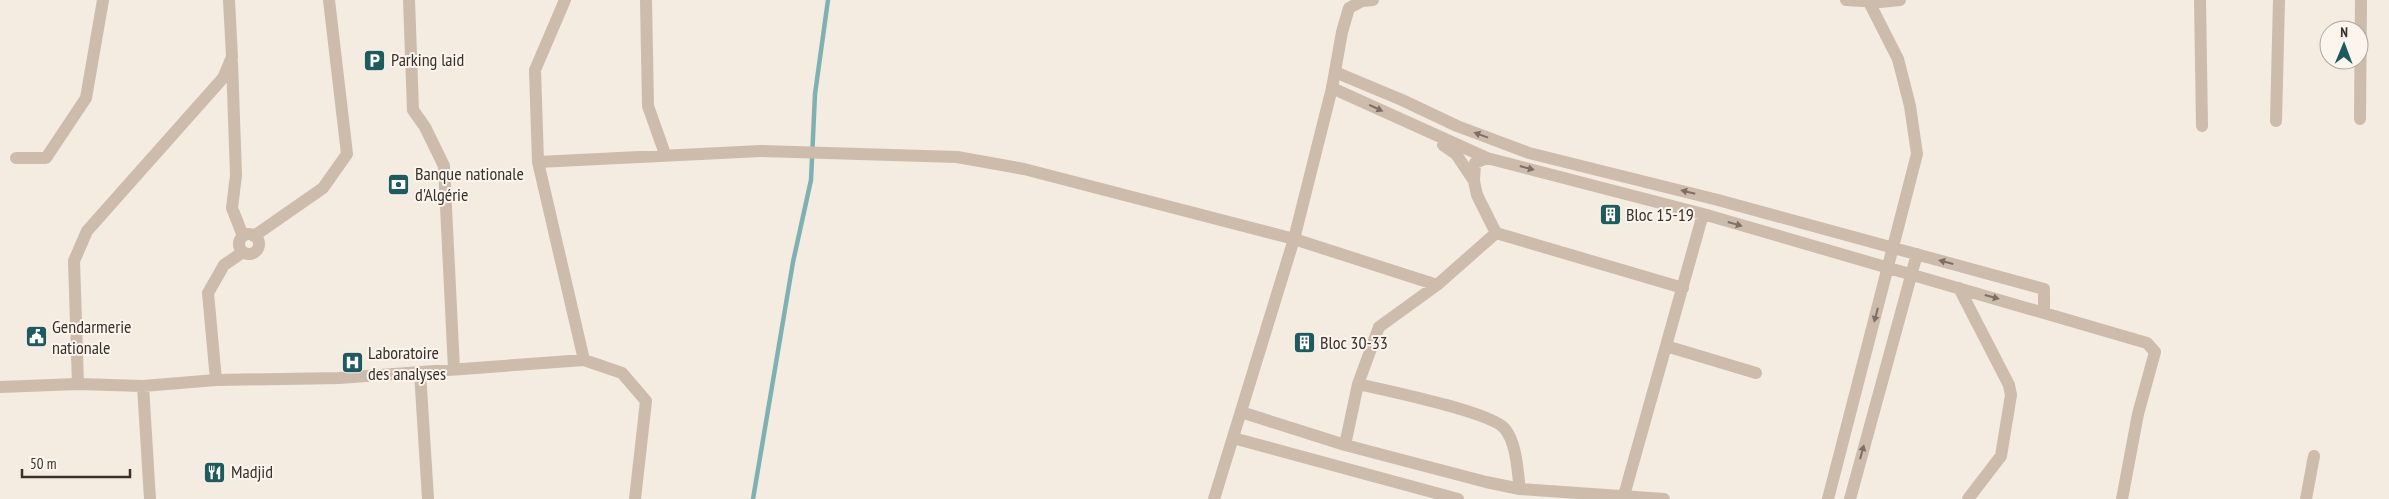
<svg xmlns="http://www.w3.org/2000/svg" width="2389" height="499" viewBox="0 0 2389 499" font-family="'PT Sans Narrow',sans-serif">
	<style>
		.lines { fill: none; stroke-linecap: round; stroke-linejoin: round }
		.stream { stroke: #7fb0b2; stroke-width: 4.5 }
		.minor { stroke: #cdbbac; stroke-width: 12 }
		.tertiary { stroke: #cdbbac; stroke-width: 12 }
		.oneway { fill: #7d6f65 }
		.labels { text-anchor: middle; stroke-width: 4; stroke-linejoin: round; paint-order: stroke }
		.poi-label { font-size: 18px; fill: #3b302b; stroke: #fbf5ee; text-anchor: start }
	</style>
	<rect width="100%" height="100%" fill="#f4ebe1"/>
	<g class="lines">
		<path class="stream" d="M753,499L793,262L811,180L815,94L828,0"/>
		<path class="minor" d="M409,0L413,110L425,127L444,166L454,369
			M565,0L535,70L538,162L584,360
			M646,0L648,106L665,154
			M2200,0L2202,126
			M232,62L236,175L232,208L243,236
			M1335,72L1402,100L1457,126L1529,153L1718,200L2044,289V311
			M1332,88L1487,158L1703,214L2147,343L2155,352L2138,414L2122,499
			M2360,119L2361,0
			M2276,121L2279,0
			M1443,145L1456,154L1474,181L1475,163L1487,158
			M16,158H46L86,98L103,0
			M538,162L761,151L957,157L1024,169L1294,239L1437,285
			M1474,181L1477,195L1496,233
			M239 244a10 10 0 1 1 20 0a10 10 0 1 1-20 0Z
			M254,236L323,188L347,154L329,0
			M1959,288L2009,385L2011,395L2001,456L1968,499
			M1666,346L1756,373
			M420,372L428,499
			M216,380L208,293L224,265L243,252
			M78,384L74,261L87,231L223,78L232,57L229,0
			M143,386L150,499
			M0,387L78,384L143,386L216,380L339,378L584,360L622,373L646,401L635,499
			M1241,412L1345,445L1486,482L1520,489L1664,499
			M1233,438L1458,499
			M1345,445L1358,384
			M1520,489C1517,470 1517,444 1505,429C1492,412 1384,390 1358,384L1379,327L1437,285L1496,233L1683,288
			M1623,499L1703,214
			M1828,499L1917,154L1910,106L1898,59L1868,0
			M1850,499L1917,254
			M2306,499L2314,456"/>
		<path class="tertiary" d="M1846,0L1880,2L1900,0
			M1214,499L1294,239L1332,88L1342,32L1349,8L1362,1L1373,0"/>
	</g>
	<defs><path id="oneway-solid" d="M-6-.8H1V-3.2L6.5 0L1 3.2V.8H-6Z" transform="scale(1.25)"/></defs>
	<g class="oneway">
		<use href="#oneway-solid" transform="translate(1376 108) rotate(25)"/>
		<use href="#oneway-solid" transform="translate(1481 135) rotate(-160)"/>
		<use href="#oneway-solid" transform="translate(1527 168) rotate(15)"/>
		<use href="#oneway-solid" transform="translate(1688 192) rotate(-166)"/>
		<use href="#oneway-solid" transform="translate(1735 224) rotate(16)"/>
		<use href="#oneway-solid" transform="translate(1946 262) rotate(-165)"/>
		<use href="#oneway-solid" transform="translate(1992 297) rotate(15)"/>
		<use href="#oneway-solid" transform="translate(1876 315) rotate(105)"/>
		<use href="#oneway-solid" transform="translate(1862 452) rotate(-75)"/>
	</g>
	<defs>
		<symbol id="parking-square" viewBox="-11 -11 22 22"><rect x="-9" y="-9" width="18" height="18" rx="4" fill="#1f5a5e" stroke="#fbf5ee"/><path d="M-3.5-5.5H1a3.5 3.5 0 0 1 0 7H-1V5.5H-3.5ZM-1-3.4V-.6H.8a1.4 1.4 0 0 0 0-2.8Z" fill="#fff"/></symbol>
		<symbol id="bank-square" viewBox="-11 -11 22 22"><rect x="-9" y="-9" width="18" height="18" rx="4" fill="#1f5a5e" stroke="#fbf5ee"/><path d="M-6-4H6V4H-6ZM0-2.3a2.3 2.3 0 1 0 0 4.6a2.3 2.3 0 1 0 0-4.6Z" fill="#fff"/></symbol>
		<symbol id="building-square" viewBox="-11 -11 22 22"><rect x="-9" y="-9" width="18" height="18" rx="4" fill="#1f5a5e" stroke="#fbf5ee"/><path d="M-4-6H4V6H1V3H-1V6H-4ZM-2.5-4.3h1.7v1.8h-1.7ZM.8-4.3h1.7v1.8H.8ZM-2.5-1h1.7V.8h-1.7ZM.8-1h1.7V.8H.8Z" fill="#fff"/></symbol>
		<symbol id="civic-square" viewBox="-11 -11 22 22"><rect x="-9" y="-9" width="18" height="18" rx="4" fill="#1f5a5e" stroke="#fbf5ee"/><path d="M-.6-6.5H3V-4.5H.6V-3L4-1V1h2V6H-6V1h2V-1L-.6-3ZM-1.2 2.5V6h2.4V2.5Z" fill="#fff"/></symbol>
		<symbol id="hospital-square" viewBox="-11 -11 22 22"><rect x="-9" y="-9" width="18" height="18" rx="4" fill="#1f5a5e" stroke="#fbf5ee"/><path d="M-5-5h3v3.5h4V-5h3V5h-3V1.5h-4V5h-3Z" fill="#fff"/></symbol>
		<symbol id="restaurant-square" viewBox="-11 -11 22 22"><rect x="-9" y="-9" width="18" height="18" rx="4" fill="#1f5a5e" stroke="#fbf5ee"/><path d="M-5-6h1v4h1v-4h1v4h1v-4h1v5L-1.5 .5V6h-2V.5L-5-1ZM5-6V6H3V1.5H1.5Q1.5-4 5-6Z" fill="#fff"/></symbol>
	</defs>
	<g fill-rule="evenodd">
		<use href="#parking-square" x="362" y="48" width="25" height="25"/>
		<use href="#bank-square" x="386" y="172" width="25" height="25"/>
		<use href="#building-square" x="1598" y="202" width="25" height="25"/>
		<use href="#civic-square" x="24" y="324" width="25" height="25"/>
		<use href="#building-square" x="1292" y="330" width="25" height="25"/>
		<use href="#hospital-square" x="340" y="350" width="25" height="25"/>
		<use href="#restaurant-square" x="202" y="460" width="25" height="25"/>
	</g>
	<g class="labels">
		<g class="poi-label">
			<text x="391" y="66">Parking laid</text>
			<text x="415" y="180">Banque nationale<tspan x="415" dy="21">d'Algérie</tspan></text>
			<text x="1626" y="221">Bloc 15-19</text>
			<text x="52" y="333">Gendarmerie<tspan x="52" dy="21">nationale</tspan></text>
			<text x="1320" y="349">Bloc 30-33</text>
			<text x="368" y="359">Laboratoire<tspan x="368" dy="21">des analyses</tspan></text>
			<text x="231" y="478">Madjid</text>
		</g>
	</g>
	<g transform="translate(2344 45) rotate(1)"><circle r="24" fill="#fbf5ee" stroke="#aea6a0"/>
	<path d="M0-4L9 19L0 12L-9 19Z" fill="#1f5a5e"/>
	<text y="-8" font-size="14" font-weight="bold" text-anchor="middle" fill="#3b302b">N</text>
	</g>
	<path d="M22 469v8h108v-8" fill="none" stroke="#3b302b" stroke-width="2.5"/>
	<text x="30" y="469" font-size="15" fill="#3b302b" stroke="#fbf5ee" stroke-width="4" paint-order="stroke">50 m</text>
</svg>
